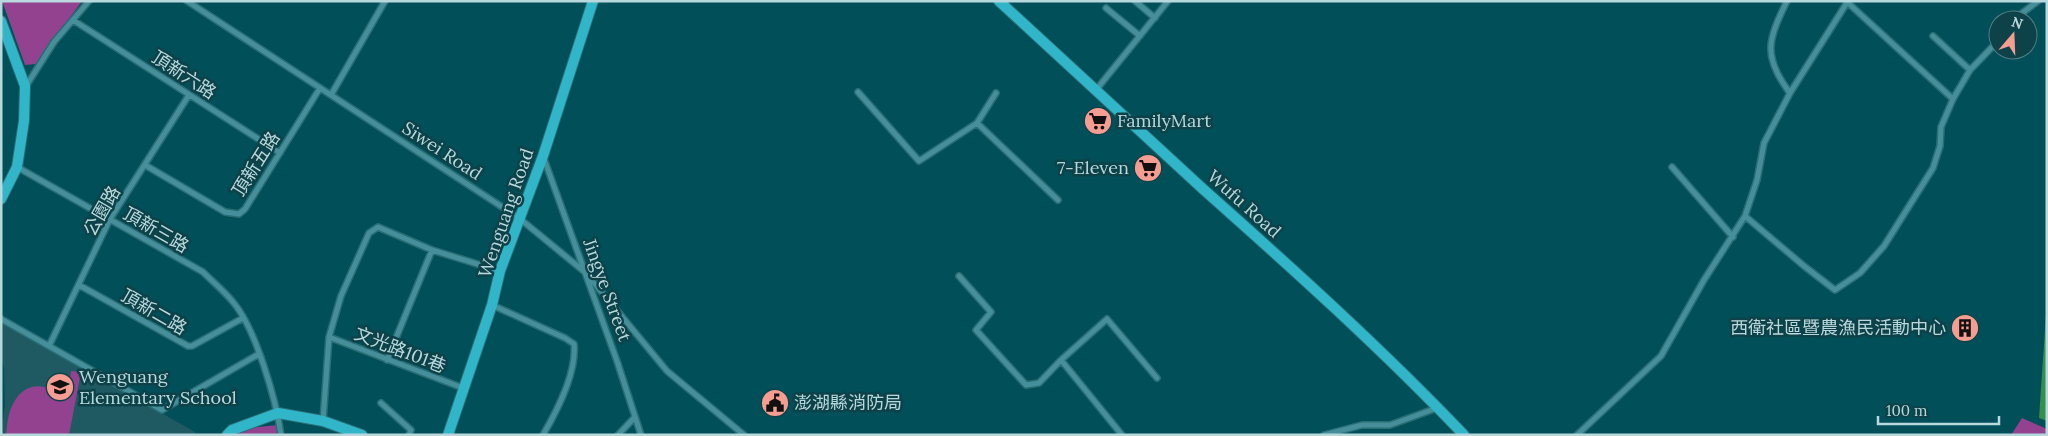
<svg xmlns="http://www.w3.org/2000/svg" width="2048" height="436" viewBox="0 0 2048 436" font-family="Lora,'Noto Sans TC',serif">
	<style>
		.built { fill: #1f5a63 }
		.green { fill: #934290 }
		.water { fill: #358e4c }
		.lines { fill: none; stroke-linecap: round; stroke-linejoin: round }
		.street-casing { stroke: #296d75; stroke-width: 8 }
		.secondary-casing { stroke: #296d75; stroke-width: 12 }
		.street { stroke: #458e9a; stroke-width: 5 }
		.secondary { stroke: #31b6c9; stroke-width: 10 }
		.labels { text-anchor: middle; stroke-width: 5; stroke-linejoin: round; paint-order: stroke }
		.street-label { font-size: 18px; fill: #b9d8dd; stroke: #0e4249 }
		.poi-label { font-size: 18px; fill: #b9d8dd; stroke: #0e4249; text-anchor: start }
	</style>
	<rect width="100%" height="100%" fill="#014f58"/>
	<path class="built" d="M1,322L195,432V435H1L5,405L4,368L1,357Z"/>
	<path class="green" d="M2,1H82L36,64L25,65Z
		M71,371L81,372L69,435H6C7,425 8,413 13,404C25,379 50,383 67,400Z
		M2022,418L2047,429V435H2011Z
		M277,425V435H230L240,429Z"/>
	<path class="water" d="M2047,300V421L2039,418Z"/>
	<g class="lines">
		<defs>
			<path id="street" d="M187,1L519,218L586,273L667,371L744,435
				M1135,1L1155,18
				M1787,1C1768,40 1762,56 1790,93
				M1847,2L1953,99
				M1106,8L1140,36
				M73,20L280,153
				M2013,20L2038,1
				M1933,36L1970,70
				M26,86L54,42L89,1
				M1096,90L1168,1
				M858,92L919,161L977,123L996,93
				M331,95L385,1
				M977,123L1058,200
				M543,156L617,361L641,435
				M145,165L225,212L239,214L245,209L320,88
				M17,167L203,272C213,282 224,291 233,302C256,329 276,400 281,435
				M1672,167L1733,237
				M1745,216L1804,266L1835,290L1860,273L1884,246L1933,168L1940,146L1941,127L1953,99L1970,70L1998,41
				M959,276L991,312L976,330L1026,385L1039,383L1061,360L1122,435
				M79,285L188,346H192L243,318
				M492,305L565,338L574,344C577,372 557,411 543,435
				M1,319L162,410L259,354
				M329,337L463,388
				M49,346L110,219L189,95
				M387,360L432,250
				M1061,360L1107,319L1157,378
				M381,403L411,430L409,435
				M323,421L329,337L341,296L369,233L378,227L432,250L500,271
				M618,435L635,417
				M1324,435L1362,425H1390L1437,408
				M1577,435L1661,356L1704,280L1745,216L1757,180L1764,143L1790,93L1848,1"/>
			<path id="secondary" d="M999,1L1203,189C1292,268 1382,349 1464,435
				M1,21L25,86L24,121L17,167L1,199
				M227,435L232,430L278,413L323,421L362,435
				M448,435L492,305L500,271L543,156L593,1"/>
		</defs>
		<use href="#street" class="street-casing"/>
		<use href="#secondary" class="secondary-casing"/>
		<use href="#street" class="street"/>
		<use href="#secondary" class="secondary"/>
	</g>
	<defs>
		<symbol id="supermarket-disc" viewBox="-11 -11 22 22"><circle r="9.5" fill="#f59d90" stroke="#0e4249"/><path d="M-6-5.5h2.5l.6 2H6L4.5 2H-2.5L-4.4-4H-6ZM-1.5 3.2a1.3 1.3 0 1 0 .1 0ZM3 3.2a1.3 1.3 0 1 0 .1 0Z" fill="#111"/></symbol>
		<symbol id="building-disc" viewBox="-11 -11 22 22"><circle r="9.5" fill="#f59d90" stroke="#0e4249"/><path d="M-4-6H4V6H1V3H-1V6H-4ZM-2.5-4.3h1.7v1.8h-1.7ZM.8-4.3h1.7v1.8H.8ZM-2.5-1h1.7V.8h-1.7ZM.8-1h1.7V.8H.8Z" fill="#111"/></symbol>
		<symbol id="school-disc" viewBox="-11 -11 22 22"><circle r="9.5" fill="#f59d90" stroke="#0e4249"/><path d="M0-5L7-2L0 1L-7-2ZM-4 1L0 2.5L4 1V4Q0 6-4 4Z" fill="#111"/></symbol>
		<symbol id="civic-disc" viewBox="-11 -11 22 22"><circle r="9.5" fill="#f59d90" stroke="#0e4249"/><path d="M-.6-6.5H3V-4.5H.6V-3L4-1V1h2V6H-6V1h2V-1L-.6-3ZM-1.2 2.5V6h2.4V2.5Z" fill="#111"/></symbol>
	</defs>
	<g fill-rule="evenodd">
		<use href="#supermarket-disc" x="1082" y="105" width="32" height="32"/>
		<use href="#supermarket-disc" x="1132" y="152" width="32" height="32"/>
		<use href="#building-disc" x="1949" y="312" width="32" height="32"/>
		<use href="#school-disc" x="44" y="371" width="32" height="32"/>
		<use href="#civic-disc" x="759" y="387" width="32" height="32"/>
	</g>
	<g class="labels">
		<g class="street-label">
			<text transform="translate(184 75) rotate(33)" y="6">頂新六路</text>
			<text transform="translate(442 151) rotate(33)" y="6">Siwei Road</text>
			<text transform="translate(256 164) rotate(-58)" y="6">頂新五路</text>
			<text transform="translate(1244 204) rotate(42)" y="6">Wufu Road</text>
			<text transform="translate(102 211) rotate(-60)" y="6">公園路</text>
			<text transform="translate(506 213) rotate(-71)" y="6">Wenguang Road</text>
			<text transform="translate(156 230) rotate(30)" y="6">頂新三路</text>
			<text transform="translate(607 290) rotate(70)" y="6">Jingye Street</text>
			<text transform="translate(154 312) rotate(30)" y="6">頂新二路</text>
			<text transform="translate(400 350) rotate(21)" y="6">文光路101巷</text>
		</g>
		<g class="poi-label">
			<text x="1117" y="127">FamilyMart</text>
			<text x="1129" y="174" text-anchor="end">7-Eleven</text>
			<text x="1946" y="334" text-anchor="end">西衛社區暨農漁民活動中心</text>
			<text x="79" y="383">Wenguang<tspan x="79" dy="21">Elementary School</tspan></text>
			<text x="794" y="409">澎湖縣消防局</text>
		</g>
	</g>
	<rect width="2048" height="436" fill="none" stroke="#b9d8dd" stroke-width="5"/>
	<g transform="translate(2013 35) rotate(19)"><circle r="24" fill="#0e4249" stroke="#527e84"/>
	<path d="M0-4L9 19L0 12L-9 19Z" fill="#f59d90"/>
	<text y="-8" font-size="14" font-weight="bold" text-anchor="middle" fill="#b9d8dd">N</text>
	</g>
	<path d="M1878 416v8h121v-8" fill="none" stroke="#b9d8dd" stroke-width="2.5"/>
	<text x="1886" y="416" font-size="15" fill="#b9d8dd" stroke="#0e4249" stroke-width="4" paint-order="stroke">100 m</text>
</svg>
